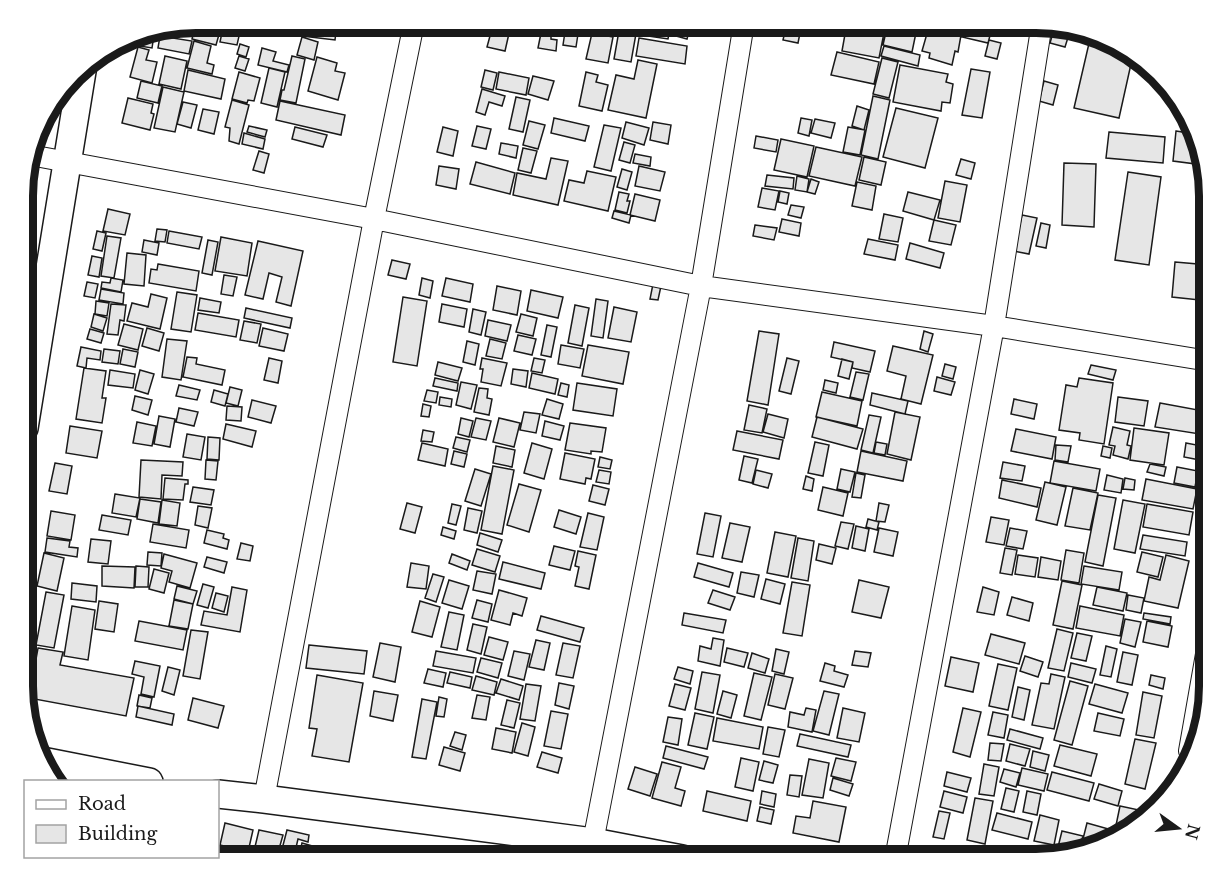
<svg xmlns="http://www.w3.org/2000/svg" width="1232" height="882" viewBox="0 0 1232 882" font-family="'Libre Baskerville',serif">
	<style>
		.building { fill: #e6e6e6; stroke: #1a1a1a; stroke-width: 1.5 }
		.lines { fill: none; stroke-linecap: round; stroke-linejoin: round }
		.minor-casing { stroke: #1a1a1a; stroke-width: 22 }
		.secondary-casing { stroke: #1a1a1a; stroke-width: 30 }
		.minor { stroke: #fff; stroke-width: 20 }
		.secondary { stroke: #fff; stroke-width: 27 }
		.rim { fill: none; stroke: #1a1a1a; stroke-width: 8 }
	</style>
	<rect width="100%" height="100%" fill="#fff"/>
	<path class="building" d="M191,23L189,35L170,31L171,27Z
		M196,23L222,24L216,45L192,39Z
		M224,23H242L237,45L220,42Z
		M264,23H277L275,31L262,28Z
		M295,23H337L335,40L294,35Z
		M498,23H527L525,31Z
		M529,23H542L540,33L527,31Z
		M570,23H591L589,33L569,29Z
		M596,23H611L609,35L594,32Z
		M644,23H671L668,39L642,35Z
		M680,23H691L687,39L676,36Z
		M787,23H802L798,43L783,40Z
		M847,23H886L879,58L842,51Z
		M888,23H918L912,52L883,45Z
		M930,23L963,24L958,52L955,51L952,65L929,58L930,53L922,51Z
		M965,23L992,28L988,43L962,37Z
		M493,25L510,29L505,51L487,47Z
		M620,25L637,28L631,62L614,59Z
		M1055,26L1070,31L1065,47L1050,43Z
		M155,29L152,48L133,45L135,35L140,32Z
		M565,32L578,34L576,47L563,45Z
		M541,33L551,35V39L557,40L556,51L538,48Z
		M592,33L613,37L608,63L586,59Z
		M160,36L192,41L189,54L158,48Z
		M302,37L318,42L314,60L297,55Z
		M639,38L687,46L685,64L636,56Z
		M1090,39L1133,55L1119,118L1074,108Z
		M989,40L1001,43L997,59L985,56Z
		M194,41L211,46L207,63L214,65L212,74L187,68Z
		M240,44L249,47L246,57L237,54Z
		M884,46L920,55L918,66L881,56Z
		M138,47L149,50L146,60L157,62L152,83L130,77Z
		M262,48L276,52L273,61L289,65L287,72L258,65Z
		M837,52L879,62L874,84L831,75Z
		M165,56L187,61L181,89L159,84Z
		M239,56L249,59L245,71L235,68Z
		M292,56L305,59L296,103L280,100L282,90H284Z
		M317,57L337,63L335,71L345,73L338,100L308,91Z
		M882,58L898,62L889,98L873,94Z
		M638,60L657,64L646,118L608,110L616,75L634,79Z
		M900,65L948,74L946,82L953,84L950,103L942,102L941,111L893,102Z
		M269,68L285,72L277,107L261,103Z
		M971,69L990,72L982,118L962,115Z
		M188,70L225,79L221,99L184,91Z
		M485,70L497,73L493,90L481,87Z
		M239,72L260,78L254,101L248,100L247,103L232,99Z
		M499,72L529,78L526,95L496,89Z
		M586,72L598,75L596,82L608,85L602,111L579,106Z
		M533,76L554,81L548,100L528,94Z
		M141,81L162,86L158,103L137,98Z
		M1044,81L1058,85L1053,105L1039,101Z
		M163,87L184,92L175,132L154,128Z
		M482,89L505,96L502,106L489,102L485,115L476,112Z
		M873,96L890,100L878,159L861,155Z
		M516,97L530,100L523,132L509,129Z
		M128,98L153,104L151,113L154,114L150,130L122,123Z
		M232,100L249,105L239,144L229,141L230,128L225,127Z
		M280,101L345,115L341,135L276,120Z
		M183,102L197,105L191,128L177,124Z
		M857,106L869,110L864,130L852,126Z
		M896,108L938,118L925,168L883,157Z
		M203,109L219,112L214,134L198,130Z
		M554,118L589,126L585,141L551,133Z
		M801,118L812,120L809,136L798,133Z
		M815,119L835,123L831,138L811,133Z
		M529,121L545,125L538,149L523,145Z
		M626,122L649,128L644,145L622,138Z
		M653,122L671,125L668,144L650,140Z
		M604,125L621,128L611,171L594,167Z
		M249,126L267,130L265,137L247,132Z
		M477,126L491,129L486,149L472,146Z
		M295,127L327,135L323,147L292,139Z
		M443,127L458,131L453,156L437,152Z
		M848,127L865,130L860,155L843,152Z
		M1176,131L1195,134L1204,165L1173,161Z
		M1109,132L1165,137L1163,163L1106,158Z
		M244,133L265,139L263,149L242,144Z
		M756,136L778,140L776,152L754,148Z
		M781,139L814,146L807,177L774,170Z
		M624,142L635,145L630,163L619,160Z
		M501,143L518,146L516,158L499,154Z
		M816,147L862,157L855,186L809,176Z
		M523,148L537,151L531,173L518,170Z
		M259,151L269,154L264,173L253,170Z
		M635,154L651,157L650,166L633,163Z
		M864,157L886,162L881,185L859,180Z
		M551,158L568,161L558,205L513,195L517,173L546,179Z
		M961,159L975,163L971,179L956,175Z
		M476,162L515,173L510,194L470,184Z
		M1064,163L1096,164L1094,227L1062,225Z
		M439,166L459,169L456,189L436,185Z
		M639,166L665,172L660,191L635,186Z
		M622,169L632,172L627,190L617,187Z
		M587,171L616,177L608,211L564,201L569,180L584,183Z
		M1128,172L1161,177L1149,265L1115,260Z
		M767,175L794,178L793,189L765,186Z
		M797,176L809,179L807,192L795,190Z
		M811,179L819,182L815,194L807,192Z
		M945,181L967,185L960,222L938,218Z
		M857,182L876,186L872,210L852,206Z
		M762,188L779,191L775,210L758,207Z
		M780,191L789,193L787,204L778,202Z
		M619,192L629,194L627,201H630L627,213L615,210Z
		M908,192L940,200L934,220L903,211Z
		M635,194L660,200L655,221L630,215Z
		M791,205L804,207L801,218L788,215Z
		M108,209L130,214L125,235L103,231Z
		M614,211L631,215L629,223L612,218Z
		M884,214L903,218L898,242L879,239Z
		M1022,215L1037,218L1029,254L1014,251Z
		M782,219L801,223L799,236L779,232Z
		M934,220L956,225L951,245L929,241Z
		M1041,223L1050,225L1046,248L1036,246Z
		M755,225L777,228L774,240L753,236Z
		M157,229L167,230L165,242L155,241Z
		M97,231L106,233L102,251L93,249Z
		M169,231L202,237L199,249L167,243Z
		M107,236L121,238L114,278L101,276Z
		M221,237L252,243L247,276L215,271Z
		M868,239L898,245L895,260L864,254Z
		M144,240L159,243L157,255L142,252Z
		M208,240L218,242L212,275L202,273Z
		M258,241L303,251L291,306L276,302L282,277L269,273L263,299L245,295Z
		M910,243L944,253L940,268L906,259Z
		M127,253L146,255L144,286L124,284Z
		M92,256L102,258L99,277L88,275Z
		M392,260L410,264L406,279L388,275Z
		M1175,262L1209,265V301L1172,297Z
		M158,264L199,271L196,291L149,283L151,269L157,270Z
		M224,275L237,277L233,296L221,294Z
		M111,278L123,280L121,292L101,288L102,282L110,283Z
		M422,278L433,281L430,298L419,295Z
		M446,278L473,284L470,302L442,296Z
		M87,282L98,284L95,298L84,296Z
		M653,284L661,286L658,300L650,299Z
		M497,286L521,291L517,315L493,310Z
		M101,289L124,293L123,304L99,300Z
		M531,290L563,297L558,318L527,311Z
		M177,292L197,295L191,332L171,329Z
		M151,294L167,298L160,329L127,321L132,303L148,307Z
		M403,297L427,301L417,366L393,362Z
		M200,298L221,302L219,313L198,310Z
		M596,299L608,301L603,338L591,336Z
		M96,301L109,303L107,316L95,314Z
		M111,304L126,305L124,321L120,320L118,335L107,334Z
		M442,304L467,309L464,327L439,322Z
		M575,305L589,308L582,346L568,343Z
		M614,307L637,312L631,342L608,338Z
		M246,308L292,318L290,328L244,318Z
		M473,309L486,312L481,335L469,332Z
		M198,313L239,320L236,337L195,330Z
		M94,314L107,318L103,331L91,327Z
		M521,314L537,318L533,336L516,332Z
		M488,320L511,325L507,341L485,336Z
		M244,321L261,324L257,343L240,340Z
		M124,324L143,329L138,350L118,345Z
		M547,325L557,327L551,357L541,355Z
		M147,328L164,333L159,351L142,346Z
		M263,328L288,334L284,351L259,346Z
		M90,329L104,333L101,343L87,339Z
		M759,331L779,334L768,405L747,401Z
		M924,331L933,334L928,352L920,349Z
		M518,335L536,339L532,355L514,351Z
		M167,339L187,341L181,380L162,377Z
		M490,339L506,343L502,359L486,356Z
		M467,341L479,344L475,365L463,362Z
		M834,342L875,351L870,372L852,368L853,362L831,357Z
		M561,345L584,349L580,368L558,364Z
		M588,345L629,352L623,384L582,376Z
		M893,346L933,355L921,404L901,399L906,376L887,371Z
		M81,347L101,351L100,360L87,358L86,368L77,366Z
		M104,349L120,351L118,364L102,362Z
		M123,349L138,352L135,367L120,364Z
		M187,357L197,358L196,364L225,370L222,385L183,377Z
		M269,358L282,361L278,383L264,380Z
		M482,358L507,363L501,386L481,382L483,369H480Z
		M534,358L545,360L542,373L531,371Z
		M787,358L799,361L791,394L779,391Z
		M842,359L853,362L849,379L838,376Z
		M438,362L462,368L458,381L435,375Z
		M945,364L956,367L953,379L942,376Z
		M1091,365L1116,370L1113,380L1088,374Z
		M84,368L106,371L102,398H106L102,423L76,419Z
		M513,369L528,371L526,387L511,384Z
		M110,370L135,374L133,388L108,385Z
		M140,370L154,374L148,394L135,390Z
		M856,372L869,374L863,400L850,397Z
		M532,373L558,379L555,394L529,388Z
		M937,377L955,382L951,395L934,391Z
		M435,378L458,383L457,391L433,386Z
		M1079,378L1113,383L1104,444L1079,440L1080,433L1059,430L1066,385L1077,387Z
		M825,380L838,383L836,393L823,390Z
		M461,382L477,385L471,409L456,405Z
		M561,383L569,385L567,397L558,395Z
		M577,383L617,389L613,416L573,410Z
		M179,385L200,390L197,400L176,396Z
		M230,387L242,390L238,406L226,403Z
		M479,388L488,389L487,398L492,399L489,415L474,412Z
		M214,390L228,394L225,406L211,402Z
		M427,390L438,392L436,403L424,401Z
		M822,392L862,401L857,426L816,417Z
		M872,393L908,401L905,414L870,405Z
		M135,396L152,400L148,415L132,410Z
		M440,397L452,399L451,407L439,405Z
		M1118,397L1148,401L1144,426L1115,422Z
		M547,399L563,404L559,419L542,415Z
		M1014,399L1037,404L1034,419L1011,414Z
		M252,400L276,406L271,423L248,417Z
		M1160,403L1209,412L1206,435L1155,427Z
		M423,404L431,406L429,417L421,416Z
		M749,405L767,409L762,433L744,430Z
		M227,406L242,407L241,421L226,420Z
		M179,408L198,412L194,426L176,422Z
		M524,412L540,414L536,433L520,430Z
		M895,412L920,417L911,460L887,454Z
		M768,414L788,419L784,438L763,432Z
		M869,415L881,417L873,453L861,450Z
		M159,416L175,419L170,447L154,444Z
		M817,417L863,429L857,449L812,437Z
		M461,418L473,421L469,437L458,434Z
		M476,418L491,421L486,440L471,437Z
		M499,418L520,423L514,447L493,442Z
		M545,421L564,426L560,440L542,436Z
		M137,422L156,426L152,446L133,443Z
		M570,423L606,428L602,452L591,451V454L565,450Z
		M226,424L256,431L252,447L223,439Z
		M70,426L102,431L97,458L66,453Z
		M1113,427L1130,431L1127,445L1131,446L1128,459L1113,455L1115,446L1109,445Z
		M1134,428L1169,433L1164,465L1130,460Z
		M1016,429L1056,437L1052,459L1011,451Z
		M423,430L434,432L432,442L421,441Z
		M737,431L783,440L779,459L733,450Z
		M187,434L205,437L201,460L183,457Z
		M208,437L220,438L219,460L207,459Z
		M456,437L470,440L467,452L453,448Z
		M815,442L829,445L823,476L808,473Z
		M876,442L887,444L885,455L874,453Z
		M422,443L448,449L445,466L418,460Z
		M532,443L552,449L544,479L524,473Z
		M1186,443L1202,446L1200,460L1184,457Z
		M1056,445L1071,446L1068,462L1055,460Z
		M496,446L515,450L512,467L493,463Z
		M1103,446L1112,448L1110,458L1101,456Z
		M454,451L467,454L464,467L451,464Z
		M861,451L907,461L903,481L857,472Z
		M565,453L595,459L591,479L586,478L585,484L560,479Z
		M744,456L758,459L752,483L739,480Z
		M600,457L612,460L610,469L598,467Z
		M141,460L183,462L182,476L162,475L161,499L139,497Z
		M206,460L218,461L216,480L205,479Z
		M1054,461L1100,469L1096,491L1050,483Z
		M1003,462L1025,466L1022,481L1000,478Z
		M55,463L72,466L67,494L49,491Z
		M1150,464L1166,467L1164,476L1147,472Z
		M493,466L514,470L502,534L481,530Z
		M1177,467L1198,471L1195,487L1174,483Z
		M475,469L491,474L481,506L465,501Z
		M841,469L855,472L850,492L837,489Z
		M599,470L611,472L609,484L596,482Z
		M756,470L772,474L768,488L753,484Z
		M856,473L865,475L861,498L852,497Z
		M1107,475L1123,479L1121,493L1104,490Z
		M806,476L814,479L812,491L803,489Z
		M165,478L188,480V484H185L183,500L163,499Z
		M1125,478L1135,480L1134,490L1123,489Z
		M1146,479L1197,489L1193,509L1142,500Z
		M1002,480L1041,488L1037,507L999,498Z
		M1045,482L1066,487L1057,525L1036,520Z
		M519,484L541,490L529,532L507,525Z
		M593,485L609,489L605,505L589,501Z
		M193,487L214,490L211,505L190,502Z
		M823,487L848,493L843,516L818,510Z
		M1073,488L1098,493L1090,530L1065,526Z
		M115,494L140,498L136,517L112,513Z
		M1098,495L1116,498L1103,566L1085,562Z
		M140,499L161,502L158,523L137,519Z
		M162,500L180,503L177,526L159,524Z
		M1123,500L1145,504L1135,553L1114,549Z
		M407,503L422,507L415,533L400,529Z
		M879,503L889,505L885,522L876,521Z
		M452,504L461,506L456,525L448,523Z
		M1147,504L1193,512L1189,535L1143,527Z
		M198,506L212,508L208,528L195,525Z
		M468,508L482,511L477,533L464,530Z
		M559,510L581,517L576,534L554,527Z
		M51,511L75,515L71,540L47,536Z
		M588,513L604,517L597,550L580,547Z
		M705,513L721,516L713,557L697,554Z
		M102,515L131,520L128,535L99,530Z
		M991,517L1009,520L1004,545L986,542Z
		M868,519L879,522L877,530L866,527Z
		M841,522L854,524L848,549L835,546Z
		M730,523L750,527L742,562L722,558Z
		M153,524L189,530L186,548L150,542Z
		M856,526L869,529L865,551L852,548Z
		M443,527L456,531L454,539L441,535Z
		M879,528L898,532L893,556L874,552Z
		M1010,528L1027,531L1023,549L1006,546Z
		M207,530L224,534L223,538L229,540L227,549L204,543Z
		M775,532L796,536L788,577L767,573Z
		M480,533L502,540L498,552L477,545Z
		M1143,535L1187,542L1185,556L1140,549Z
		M47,538L70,541L69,547L78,548L77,557L45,552Z
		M798,538L814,541L808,581L791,578Z
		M91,539L111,541L108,564L88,562Z
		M241,543L253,546L250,561L237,559Z
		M819,544L836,548L832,564L816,560Z
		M554,546L575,551L570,570L549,565Z
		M1005,548L1017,550L1012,575L1000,573Z
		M477,549L500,556L495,572L472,565Z
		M1066,550L1084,553L1079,583L1061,580Z
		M578,551L596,555L589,589L575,586L579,567L575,566Z
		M148,552L162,553L161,566L147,565Z
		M1142,552L1163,557L1158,577L1137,572Z
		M44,553L64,558L57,591L37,586Z
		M164,554L197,563L190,588L169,582L172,571L161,568Z
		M452,554L470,561L467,570L449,563Z
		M1018,555L1038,558L1035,577L1015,574Z
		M1166,555L1189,561L1178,608L1144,601L1149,577L1160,580Z
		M207,557L227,562L224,573L204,567Z
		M1041,557L1061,561L1058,580L1038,577Z
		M503,562L545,573L541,589L499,579Z
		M411,563L429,566L426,589L407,587Z
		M698,563L733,573L729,587L694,577Z
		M102,566L135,567L134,588L102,586Z
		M136,566L149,567L148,587H135Z
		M1084,566L1122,572L1119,590L1081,584Z
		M154,569L169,573L164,593L149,589Z
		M477,571L496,574L492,594L473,590Z
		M741,572L759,575L754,597L737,593Z
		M433,574L444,577L436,602L425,598Z
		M766,579L785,584L780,604L761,599Z
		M449,580L469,586L462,609L442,603Z
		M859,580L889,587L881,618L852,612Z
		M1062,581L1082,585L1073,629L1053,625Z
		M792,582L810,585L802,636L783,633Z
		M72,583L97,586L96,602L71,599Z
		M203,584L214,587L208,608L197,605Z
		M177,586L197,591L193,604L174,599Z
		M232,587L247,590L240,632L201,625L204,611L227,615Z
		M983,587L999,592L994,615L977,612Z
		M1097,587L1127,593L1123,611L1093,605Z
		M499,590L527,598L522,616L513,613L510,625L491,620Z
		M713,590L735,597L730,610L708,603Z
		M46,592L64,595L54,648L36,645Z
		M216,593L228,596L224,612L212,608Z
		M1128,595L1144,598L1141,613L1126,610Z
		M1012,597L1033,603L1029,621L1007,615Z
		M174,600L193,604L188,629L169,626Z
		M477,600L492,604L488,622L472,618Z
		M99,601L118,604L114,632L95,629Z
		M420,601L440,607L432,637L412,632Z
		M72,606L95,610L88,660L64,656Z
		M1080,606L1124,615L1120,636L1076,628Z
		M449,612L464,615L457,650L441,647Z
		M684,613L726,620L723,633L682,625Z
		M1144,613L1171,617L1170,624L1143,619Z
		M541,616L584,628L580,642L537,630Z
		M1125,619L1141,622L1135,647L1120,643Z
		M139,621L187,630L183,650L135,641Z
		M1147,621L1172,626L1168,647L1143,642Z
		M473,624L487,627L481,654L467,650Z
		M1057,629L1073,633L1064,671L1048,668Z
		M191,630L208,632L200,679L183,676Z
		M1077,633L1092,636L1086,661L1071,658Z
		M991,634L1025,643L1019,664L985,655Z
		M489,637L508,642L503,660L484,655Z
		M713,638L724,640L720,666L698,661L700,646L711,649Z
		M536,640L550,643L544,670L529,667Z
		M380,643L401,647L395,682L373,677Z
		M563,643L580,646L573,678L556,675Z
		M309,645L367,651L364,674L306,668Z
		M1106,646L1117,649L1111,677L1100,675Z
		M38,648L63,652L60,665L134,678L126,716L29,698Z
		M727,648L748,653L744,667L724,662Z
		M776,649L789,652L784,674L772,671Z
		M436,651L476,658L473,673L433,666Z
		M514,651L530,654L524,680L508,676Z
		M855,651L871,653L868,667L852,665Z
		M1123,652L1138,655L1132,685L1117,682Z
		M752,653L769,659L765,673L748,668Z
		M1025,656L1043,662L1038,677L1020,671Z
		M951,657L979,663L973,692L945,686Z
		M481,658L502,663L498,678L477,672Z
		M135,661L160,666L154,697L141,694L144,677L132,674Z
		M825,663L835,666L834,671L848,675L844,687L820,681Z
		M1071,663L1096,669L1092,683L1068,677Z
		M998,664L1017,668L1008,710L989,706Z
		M168,667L180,670L174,695L162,691Z
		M678,667L693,671L690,684L674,679Z
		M428,669L446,673L443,687L424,683Z
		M450,672L472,677L470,688L447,683Z
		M702,672L720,675L713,713L695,709Z
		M754,673L772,677L761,720L744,716Z
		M775,674L793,678L785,709L768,705Z
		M1051,674L1065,677L1054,729L1032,725L1041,683L1049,684Z
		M317,675L363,683L349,762L312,756L317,729L309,728Z
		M1151,675L1165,678L1163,689L1149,685Z
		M476,676L497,682L494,695L472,690Z
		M501,679L523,686L519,700L496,693Z
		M1070,681L1088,686L1072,745L1054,740Z
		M559,683L574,686L569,709L555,705Z
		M526,684L541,686L535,721L520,719Z
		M675,684L691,688L685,710L669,706Z
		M1095,684L1128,693L1122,713L1089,704Z
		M1018,687L1030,690L1024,720L1012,717Z
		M374,691L398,695L393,721L370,716Z
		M723,691L737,695L731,718L717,714Z
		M824,691L839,694L829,735L813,731Z
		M1143,692L1162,696L1154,738L1136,735Z
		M139,695L152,698L150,708L137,706Z
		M477,695L490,697L486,720L472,718Z
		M439,697L447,699L444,717L436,716Z
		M193,698L224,706L218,728L188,720Z
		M422,699L437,702L426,759L412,757Z
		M507,700L520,703L514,728L501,725Z
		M138,706L174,714L172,725L136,717Z
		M806,708L816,710L812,732L788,727L790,712L804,715Z
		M843,708L865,713L859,742L837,738Z
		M963,708L981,712L970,757L953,752Z
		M551,711L568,714L561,749L544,746Z
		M993,712L1008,715L1004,738L988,735Z
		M695,713L714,717L707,749L688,745Z
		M1098,713L1124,719L1120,736L1094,731Z
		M668,717L682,719L678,745L663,742Z
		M717,718L763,727L759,749L713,741Z
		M522,723L535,727L528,756L514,752Z
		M768,727L785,730L779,757L763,754Z
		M496,728L516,732L512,753L492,749Z
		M1010,729L1043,738L1040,749L1007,740Z
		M455,732L466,735L462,750L450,746Z
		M800,734L851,745L848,757L797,746Z
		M1135,739L1156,743L1145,789L1125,784Z
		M990,743L1004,744L1001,761L988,760Z
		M1010,744L1030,749L1025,766L1006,761Z
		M1060,745L1097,754L1091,776L1054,766Z
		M666,746L708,757L704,769L663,758Z
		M444,747L465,753L460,771L439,765Z
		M1033,751L1049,755L1045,771L1030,767Z
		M542,752L562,758L558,773L537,767Z
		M741,758L759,762L753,791L735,787Z
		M836,758L856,762L851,781L831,776Z
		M809,759L829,763L823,798L802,795Z
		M764,761L778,765L773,783L759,780Z
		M662,762L681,767L675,788L685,791L681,806L652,798Z
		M984,764L999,767L994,796L979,794Z
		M635,767L657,774L650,796L628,789Z
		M1022,768L1048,774L1044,791L1018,785Z
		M1004,769L1020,773L1016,787L1000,782Z
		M947,772L971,778L967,792L944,786Z
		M1052,772L1094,783L1089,801L1047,790Z
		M790,775L802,776L799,797L787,795Z
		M833,778L853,784L849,796L830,790Z
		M1099,784L1122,791L1118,806L1094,799Z
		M1006,788L1019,791L1014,812L1001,809Z
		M707,791L751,801L747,821L703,811Z
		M762,791L776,794L774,807L760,804Z
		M944,791L967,797L963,813L940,807Z
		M1027,791L1041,794L1037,815L1023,812Z
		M975,798L993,801L985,844L967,840Z
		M813,801L846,807L839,842L793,833L796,816L810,818Z
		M1120,806L1139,810L1137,822L1120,836L1114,835Z
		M760,807L774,810L771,824L757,821Z
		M939,811L950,813L944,839L933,837Z
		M997,813L1032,822L1028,839L992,830Z
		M1040,815L1059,820L1054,845L1034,841Z
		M225,823L253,830L248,852L220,845Z
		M1087,823L1112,830L1108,843L1101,844L1083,839Z
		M259,830L283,835L277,856L254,851Z
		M287,830L309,835L308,842L298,839L294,856L281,853Z
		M1062,831L1083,836L1079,849L1056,855Z
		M302,843L316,847L314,856L300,852Z"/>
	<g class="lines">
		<defs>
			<path id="minor" d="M30,155L374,219L701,286L994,326L1209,361
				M1189,751L1209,637
				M264,799L374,219L414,23
				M593,842L701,286L744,23
				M205,859L206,856
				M895,859L994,326L1042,23"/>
			<path id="secondary" d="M24,428L83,65
				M42,761L149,782
				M218,794L264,799L593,842L682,859"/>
		</defs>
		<use href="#minor" class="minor-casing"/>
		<use href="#secondary" class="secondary-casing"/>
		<use href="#minor" class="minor"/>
		<use href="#secondary" class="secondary"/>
	</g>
	<path d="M0 0H1232V882H0ZM196 33H1036A163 163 0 0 1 1199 196V686A163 163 0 0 1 1036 849H196A163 163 0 0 1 33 686V196A163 163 0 0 1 196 33Z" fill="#fff" fill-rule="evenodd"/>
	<path class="rim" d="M196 33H1036A163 163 0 0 1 1199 196V686A163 163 0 0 1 1036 849H196A163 163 0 0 1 33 686V196A163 163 0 0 1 196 33Z"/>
	<rect x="24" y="780" width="195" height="78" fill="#ffffff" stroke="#a3a3a3" stroke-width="1.5"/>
	<rect x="36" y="800" width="30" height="9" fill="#ffffff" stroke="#a3a3a3" stroke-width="1.5"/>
	<text x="78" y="810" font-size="18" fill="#1a1a1a">Road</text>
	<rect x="36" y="825" width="30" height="18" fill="#e6e6e6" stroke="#a3a3a3" stroke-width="1.5"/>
	<text x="78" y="840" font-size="18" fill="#1a1a1a">Building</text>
	<g transform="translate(1178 828) rotate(105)" stroke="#ffffff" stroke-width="4.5" paint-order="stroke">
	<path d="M0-4.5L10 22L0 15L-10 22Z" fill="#1a1a1a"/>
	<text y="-9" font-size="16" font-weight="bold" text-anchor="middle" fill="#1a1a1a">N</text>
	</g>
</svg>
